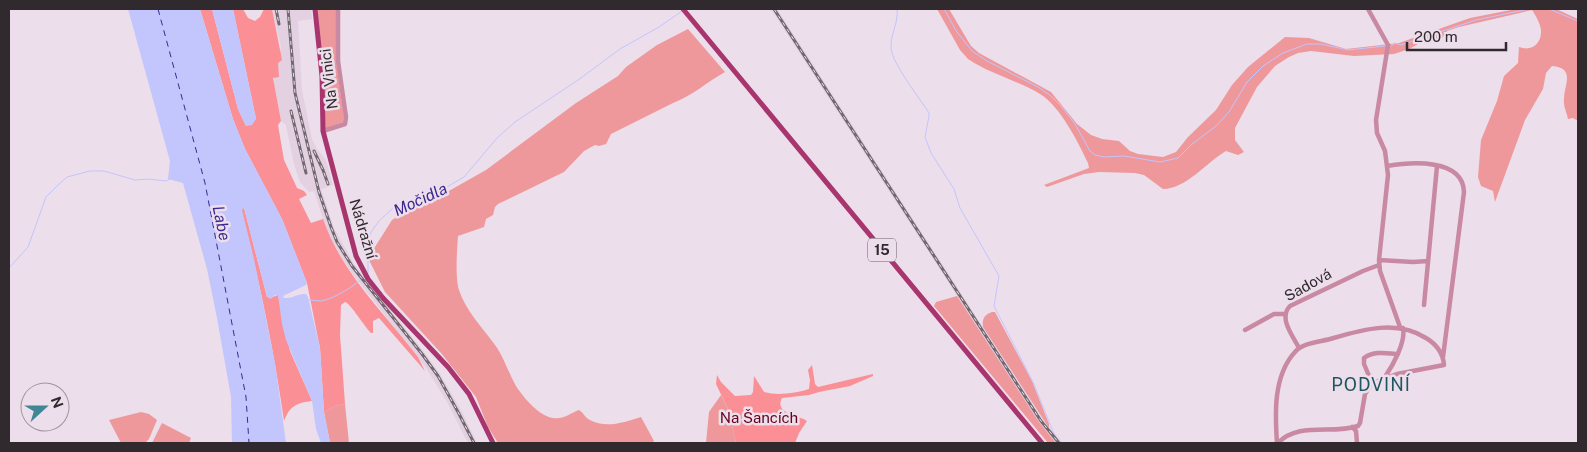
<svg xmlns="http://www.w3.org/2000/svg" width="1587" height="452" viewBox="0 0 1587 452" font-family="'Public Sans',sans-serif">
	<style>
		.built { fill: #e3d0e0 }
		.green { fill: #ee989c }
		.forest { fill: #fa8f95 }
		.water { fill: #c3c5fd }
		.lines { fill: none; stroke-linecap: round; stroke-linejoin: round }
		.stream { stroke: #c3c5fd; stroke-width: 1 }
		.ferry { stroke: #3b2990; stroke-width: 1; stroke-dasharray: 6 5; stroke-linecap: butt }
		.minor { stroke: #ca89a3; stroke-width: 4.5 }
		.major { stroke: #a9356e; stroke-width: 5 }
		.rail-casing { stroke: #70676f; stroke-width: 3 }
		.rail { stroke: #ecdeea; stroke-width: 1; stroke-dasharray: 4; stroke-linecap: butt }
		.labels { text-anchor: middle; stroke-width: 5; stroke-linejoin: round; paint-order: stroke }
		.shield { fill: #ecdeea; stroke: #686067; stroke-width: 1 }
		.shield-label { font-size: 14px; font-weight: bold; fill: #302a2f }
		.street-label { font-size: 15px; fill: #302a2f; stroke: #ecdeea }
		.park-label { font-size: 15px; fill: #66031b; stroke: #ecdeea }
		.water-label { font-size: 16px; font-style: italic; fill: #3b2990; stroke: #ecdeea }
		.quarter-label { font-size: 18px; letter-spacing: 1px; fill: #1e5661; stroke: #ecdeea }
	</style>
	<rect width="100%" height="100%" fill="#ecdeea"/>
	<path class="built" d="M272,9H311L312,19L298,21L302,90L312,139L317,149L326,160L333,185L321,189L334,228L354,264L424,352L440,374L461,410L477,443H468L447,402L426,368L348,268L328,234L314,191L309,192L300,182L294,164L286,125L281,121L273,83L281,47Z
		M771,9H777L1043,420L1063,443H1056L1039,422Z"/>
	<path class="green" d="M316,9H337L336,61L344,117L343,122L324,129V76Z
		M937,9H949L971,46L979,53L1051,92L1077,124L1091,135L1102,139L1119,141L1130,151L1138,154L1163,157L1176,152L1188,137L1216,110L1232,85L1248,67L1285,37L1309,38L1346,49L1399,43L1470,18L1516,9H1556L1578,19V121L1573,118L1568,119C1567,113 1563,106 1564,99C1564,85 1576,68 1552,66L1546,73L1543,89L1525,120L1495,202L1493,191L1481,186L1478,177L1481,140L1497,101L1504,76L1518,63L1519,47C1532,52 1542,43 1541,30C1540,23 1536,16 1532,10L1459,27L1447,31L1440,41L1418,44L1409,49L1394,54L1354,56L1311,51L1298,53L1289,57L1275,66L1257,87L1235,128V140L1244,152L1238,155L1226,151C1207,162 1186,189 1163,189L1144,175L1135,173L1099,172L1084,174L1047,187L1044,185L1089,168L1088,163C1078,142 1060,106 1040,94C1017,80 990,74 968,59L960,50Z
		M688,29L725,72C707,82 692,96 673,103L611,134L606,144L599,146L595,145L584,151L564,172L498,204L495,207L493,215L486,219L484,227L458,236C457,250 455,277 459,290C466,311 482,327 495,345C504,357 508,372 516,386C523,397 539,416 553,418C562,420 571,413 579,410C584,413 585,418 590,420C606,429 625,422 641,417L654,441L651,443H498L488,427L476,397L441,353L385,292L368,258L392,220L425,200L447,192L486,170L576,103L618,76L626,67L657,45Z
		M957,296L1039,422L1056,443H1048L934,306L936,302Z
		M992,312H995L1032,381L1049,424V428L983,327C982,319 984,315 992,312Z
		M721,395L729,411L736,443H706L709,412Z
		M345,404L349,443H330L324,412L335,406Z
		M141,412L149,414L157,420L149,439L145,443H121L109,420Z
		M162,423L191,438L189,443H152Z"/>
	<path class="forest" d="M200,9H212L238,109L246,126L256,119L255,114L233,9H243L248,18L255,21L260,17L264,9H272L282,60L278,63L279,77L273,78L281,121L278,125L284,160L297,188L304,191L307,195L299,199L311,223L323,219C341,272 384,313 418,357L425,371L379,318L373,321V333H371C364,326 351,304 345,302L341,305L340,335L345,404L335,406L324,412L320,348L307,283L282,219L245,149L233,119Z
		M244,208L267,297H273L278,295L290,351L312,401C296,403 290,406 284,421C274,350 259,279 241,209Z
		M812,365L815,384L818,387L873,374V376L850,386L819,392L809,395L782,398C774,414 798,415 807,421L799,433L795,443H736L729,411L716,384L717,375L721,382L735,396L751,395L753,392L754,376L764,392C778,396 796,393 809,389L810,380L808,370Z"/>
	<path class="water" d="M128,9H200L233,119L245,149L282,219L307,283L306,285L283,296L284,298C292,299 298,293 306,294L308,297L320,348L324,412L330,443H321L316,429L312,401L286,340L282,324L278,295H275L271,299L267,297L244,208L242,210L254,259L275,363L286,443H232L231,397L217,318L207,269L183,183L168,179L170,161Z
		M212,9H233L255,114L256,119L252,125L246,126L238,109Z"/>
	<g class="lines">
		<path class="stream" d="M897,9C899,22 890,35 891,48C892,63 920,99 929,113V116L925,137L931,153L954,189L960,208L999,276L994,306L1033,382L1054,434L1059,441L1057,443
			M944,9L957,32L972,51L987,61L1038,87L1051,96L1062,107L1075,124L1090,151L1095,155L1104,157L1124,156L1160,162L1178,158L1191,145L1216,126L1229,112L1247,82L1263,66L1283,53L1307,44H1321L1348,50L1385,46
			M1549,9L1578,21
			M1391,46L1395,43L1401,45L1476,20L1529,9
			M9,268L28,247L46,197L58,185L67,177L90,171H104L135,180L148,179L166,181L170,179
			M368,273V245L371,232L379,221L392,209L403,202L440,191L464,177L497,138L515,122L578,80L620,49L659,27L682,11
			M309,300C313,300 317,301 321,301C334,299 356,285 365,276"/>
		<path class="ferry" d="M158,9L205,183L246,397L249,443"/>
		<path class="minor" d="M1368,9L1388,45L1376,120L1377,133L1385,151L1388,175L1379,260L1380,271L1400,327
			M323,131L345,124L346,117L338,61V9
			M1387,166C1411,162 1463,158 1464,192L1443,357
			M1379,260L1413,262L1428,261
			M1424,305L1437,166
			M1245,330L1274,314H1285
			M1299,348C1293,336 1278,318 1290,306L1363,271L1379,265
			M1385,377C1393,365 1406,342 1403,328
			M1372,383L1364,364V358C1373,351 1386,353 1396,354
			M1352,427L1356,431L1357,443
			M1277,443C1275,414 1273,376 1295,352C1302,343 1319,342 1330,339C1361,330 1396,319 1426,338C1436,344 1443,352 1444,365L1397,374L1372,383L1365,394L1360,423L1358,426C1332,435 1299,421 1278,443"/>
		<path class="major" d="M315,9L322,76L323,131L356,256L368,279L383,298L448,367L469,394L493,443
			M683,9L1042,443"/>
		<defs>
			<path id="rail" d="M276,9L279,24
				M288,9L295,93L319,192L331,227L337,242L352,266L422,354L438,376L458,412L474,443
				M774,9L1041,421L1059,443
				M291,111L306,173
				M314,151L323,170L328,184"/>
		</defs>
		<use href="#rail" class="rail-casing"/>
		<use href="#rail" class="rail"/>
	</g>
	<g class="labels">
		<rect class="shield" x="868" y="238.5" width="28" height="23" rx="4"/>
		<g class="shield-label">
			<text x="882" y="255">15</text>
		</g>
		<g class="street-label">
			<text transform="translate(329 79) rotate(-97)" y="5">Na Vinici</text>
			<text transform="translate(363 229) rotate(73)" y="5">Nádražní</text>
			<text transform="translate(1308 285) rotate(-29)" y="5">Sadová</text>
		</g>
		<g class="park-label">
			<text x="759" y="423">Na Šancích</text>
		</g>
		<g class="water-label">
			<text transform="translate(420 199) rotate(-25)" y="6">Močidla</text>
			<text transform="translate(222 223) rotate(78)" y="6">Labe</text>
		</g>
		<g class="quarter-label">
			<text x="1371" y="391">PODVINÍ</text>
		</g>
	</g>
	<rect width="1587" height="452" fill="none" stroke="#302a2f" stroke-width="20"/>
	<g transform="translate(45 407) rotate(69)"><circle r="24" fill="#ecdeea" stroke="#a1969f"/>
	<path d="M0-4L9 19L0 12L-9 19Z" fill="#418694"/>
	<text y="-8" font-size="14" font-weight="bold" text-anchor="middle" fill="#302a2f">N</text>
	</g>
	<path d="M1407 42v8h99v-8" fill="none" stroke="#302a2f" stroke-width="2.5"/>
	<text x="1414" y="42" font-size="15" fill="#302a2f" stroke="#ecdeea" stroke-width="4" paint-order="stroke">200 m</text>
</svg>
